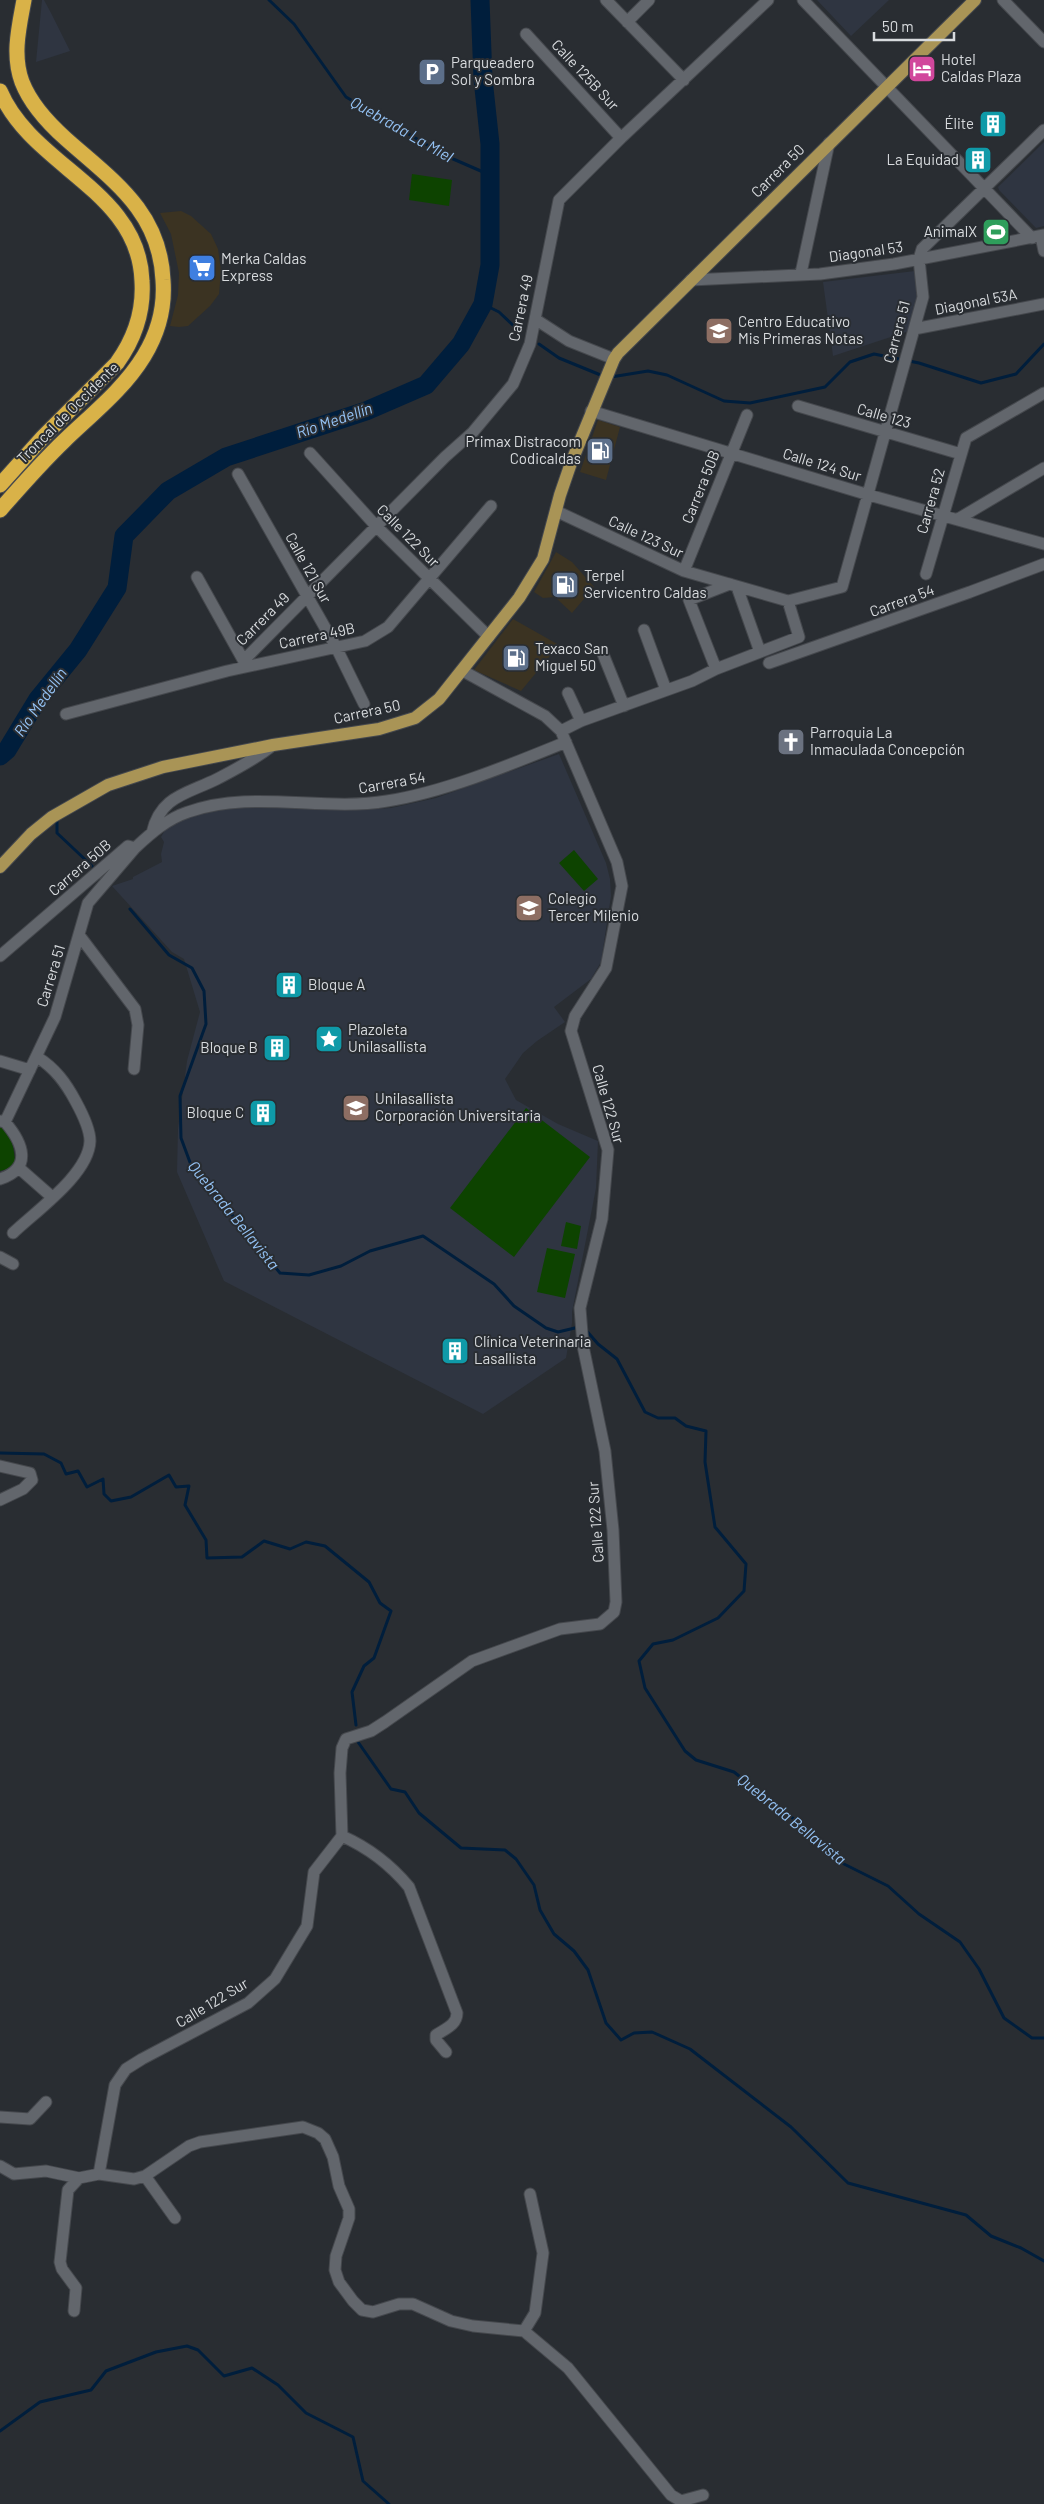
<svg xmlns="http://www.w3.org/2000/svg" width="1044" height="2504" viewBox="0 0 1044 2504" font-family="Barlow,sans-serif">
	<style>
		.commercial { fill: #3b3322 }
		.built { fill: #2f3541 }
		.green { fill: #0d4300 }
		.lines { fill: none; stroke-linecap: round; stroke-linejoin: round }
		.stream { stroke: #001e3c; stroke-width: 3 }
		.river { stroke: #001e3c; stroke-width: 19 }
		.minor-casing { stroke: #45484d; stroke-width: 13 }
		.major-casing { stroke: #45484d; stroke-width: 14 }
		.highway-casing { stroke: #45484d; stroke-width: 17 }
		.minor { stroke: #62666c; stroke-width: 11 }
		.major { stroke: #a99456; stroke-width: 12 }
		.highway { stroke: #d9b248; stroke-width: 15 }
		.labels { text-anchor: middle; stroke-width: 4; stroke-linejoin: round; paint-order: stroke }
		.poi-label { font-size: 15px; fill: #d8dbde; stroke: #292d32; text-anchor: start }
		.street-label { font-size: 15px; fill: #d8dbde; stroke: #292d32 }
		.water-label { font-size: 16px; font-style: italic; fill: #94c2f4; stroke: #292d32 }
	</style>
	<rect width="100%" height="100%" fill="#292d32"/>
	<path class="commercial" d="M181,211L191,216L211,234L218,249L221,271L219,294L210,306L188,326L179,327L170,326L178,295L179,273L171,234L160,213Z
		M598,420L620,427L606,480L580,472Z
		M556,552L572,562L594,587L572,613L555,597L543,598L534,592Z
		M513,619L559,645L521,691L474,670Z"/>
	<path class="built" d="M42,0H44L51,13L70,51L36,62Z
		M817,0H889L851,36Z
		M1044,142V226L1036,228L999,190L998,187Z
		M915,271L918,296L909,331L833,356L823,282Z
		M559,754L606,863L610,879L611,896L601,962L591,979L554,1007L565,1022L537,1041L523,1053L505,1079L516,1100L558,1124L598,1141L596,1188L572,1312V1323L566,1358L483,1414L224,1281L177,1172L178,1129L187,1061L200,1012L184,959L172,952L112,886L133,879V877L162,862L161,854L164,842L161,837L165,830L188,817L240,806L351,810L391,808L436,798Z"/>
	<path class="green" d="M412,174L452,180L449,206L409,200Z
		M574,850L598,879L584,891L559,863Z
		M526,1108L590,1157L514,1257L450,1208Z
		M0,1126C12,1135 14,1148 15,1162L11,1168L0,1171Z
		M566,1222L581,1226L577,1249L561,1246Z
		M547,1248L575,1254L565,1298L537,1292Z"/>
	<g class="lines">
		<path class="stream" d="M269,0L294,24L346,97L444,155L490,175
			M483,304L499,312L517,329
			M539,344L559,358L603,376
			M611,377L648,371L667,375L724,401L750,403L825,387L850,362L874,354L919,363L981,383L1016,374L1044,344
			M57,820V833L92,866
			M130,909L169,955L192,968L204,991L206,1024L180,1096L181,1138L191,1165L280,1273L309,1275L341,1266L370,1251L423,1236L494,1284L514,1306L546,1328L558,1332L579,1327
			M585,1329L598,1344L617,1359L645,1412L658,1418H675L686,1426L706,1431L705,1462L715,1527L746,1564L744,1591L718,1618L673,1640L653,1644L639,1661L645,1688L685,1751L696,1760L734,1772L818,1838L842,1863L888,1886L919,1914L960,1942L979,1969L1004,2018L1032,2038H1044
			M0,1453L44,1454L61,1463L66,1474L78,1471L87,1487L103,1479L104,1494L111,1501L131,1497L169,1475L176,1487L189,1486L185,1505L206,1540L207,1558L242,1557L264,1541L290,1549L306,1542L325,1546L369,1582L380,1603L391,1611L374,1658L364,1666L352,1692L356,1725
			M358,1742L391,1789L405,1792L419,1813L461,1848L505,1850L516,1859L534,1885L540,1910L554,1934L574,1951L588,1970L606,2023L621,2040L634,2033L652,2032L690,2049L791,2127L848,2183L966,2215L991,2236L1021,2248L1044,2261
			M0,2431L40,2402L91,2390L106,2371L156,2352L187,2346L198,2350L224,2376L252,2368L278,2385L306,2413L353,2437L363,2481L389,2504"/>
		<path class="river" d="M0,756L7,750L38,699L78,650L117,588L124,536L168,491L226,457L366,411L426,385L461,344L483,304L490,265V144L483,79L480,0"/>
		<defs>
			<path id="minor" d="M606,0L684,80
				M803,0L1032,238
				M1003,0L1044,42
				M627,22L649,0
				M526,34L621,138
				M1041,236L1044,251
				M801,273L829,143
				M691,280L820,274L894,264L1044,235
				M535,319L569,341L614,359
				M914,329L1044,304
				M798,406L961,454
				M591,411L869,495L1044,544
				M310,453L376,526L489,637
				M238,474L336,647L364,704
				M556,511L684,571L788,601L842,587L923,297L919,259L922,249L1044,130
				M958,519L1044,468
				M684,571L747,415
				M926,574L966,438L1044,393
				M197,577L246,665
				M737,587L760,652
				M644,630L666,690
				M603,654L624,706
				M244,660L445,457L473,432L513,384L530,344L559,200L621,138L768,0
				M769,663L970,592L1044,564
				M716,669L689,600L730,584
				M568,693L581,721
				M66,714L227,671L365,641L388,627L491,506
				M561,731L581,721L692,681L716,669L799,637L788,601
				M152,833C160,796 187,794 217,779C236,769 256,759 273,745
				M79,935L135,1009L138,1025L134,1069
				M0,956L128,846L135,848C151,833 167,819 188,812C251,789 322,812 387,801C445,792 512,764 566,742
				M0,1061L30,1070
				M0,1121L5,1122C23,1143 33,1168 0,1179
				M5,1122L55,1017L88,903L135,848
				M19,1168L52,1197
				M13,1233C36,1211 89,1174 90,1141C90,1129 82,1113 76,1102C66,1083 55,1068 37,1057
				M0,1257L13,1264
				M0,1466L30,1473L32,1480L23,1489L0,1500
				M342,1836C369,1848 390,1864 409,1887L457,2013C457,2025 445,2029 436,2035V2040L446,2052
				M0,2117L30,2119L46,2102
				M0,2166L14,2174L46,2171L79,2178L99,2174L134,2179L145,2176L189,2146L200,2142L303,2127L318,2133L325,2139L333,2157L339,2186L349,2209V2218L336,2256L335,2270L339,2282L353,2301L362,2310L373,2312L399,2304H413L451,2321L473,2326L524,2331L568,2368L671,2495L681,2501L703,2495
				M99,2174L115,2085L126,2069L142,2059L248,2003L275,1979L307,1926L314,1872L342,1836L340,1773L342,1748L346,1739L371,1731L385,1722L472,1661L560,1629L600,1624L614,1612L616,1602L613,1530L605,1451L583,1346L580,1308L602,1219L608,1150L571,1031L575,1016L606,968L622,886L617,862L561,731L545,716L463,671
				M145,2176L175,2218
				M74,2311L76,2288L62,2269L60,2262L68,2190L79,2178
				M524,2331L535,2313L543,2253L530,2194"/>
			<path id="major" d="M0,867L31,834L52,817L108,785L163,767L273,745L379,729L415,718L439,699L519,598L543,559L560,495L571,463L614,359L618,353L975,0"/>
			<path id="highway" d="M0,91C32,167 139,190 142,281C144,312 135,338 117,363L43,437L0,485
				M0,510C21,486 41,463 64,441C92,414 124,389 144,356C158,333 165,306 163,280C160,211 112,180 66,139C48,123 31,105 22,82C12,55 19,27 24,0"/>
		</defs>
		<use href="#minor" class="minor-casing"/>
		<use href="#major" class="major-casing"/>
		<use href="#highway" class="highway-casing"/>
		<use href="#minor" class="minor"/>
		<use href="#major" class="major"/>
		<use href="#highway" class="highway"/>
	</g>
	<defs>
		<symbol id="hotel-square" viewBox="-11 -11 22 22"><rect x="-9" y="-9" width="18" height="18" rx="4" fill="#d1479c" stroke="#292d32"/><path d="M-6-4.5h1.5V1H6V5H4.5V3h-9V5H-6ZM-4 0a1.8 1.8 0 1 1 3.6 0ZM.5 0V-2.5h3Q6-2.5 6 0Z" fill="#fff"/></symbol>
		<symbol id="parking-square" viewBox="-11 -11 22 22"><rect x="-9" y="-9" width="18" height="18" rx="4" fill="#5c6f8a" stroke="#292d32"/><path d="M-3.5-5.5H1a3.5 3.5 0 0 1 0 7H-1V5.5H-3.5ZM-1-3.4V-.6H.8a1.4 1.4 0 0 0 0-2.8Z" fill="#fff"/></symbol>
		<symbol id="building-square" viewBox="-11 -11 22 22"><rect x="-9" y="-9" width="18" height="18" rx="4" fill="#0f9aa8" stroke="#292d32"/><path d="M-4-6H4V6H1V3H-1V6H-4ZM-2.5-4.3h1.7v1.8h-1.7ZM.8-4.3h1.7v1.8H.8ZM-2.5-1h1.7V.8h-1.7ZM.8-1h1.7V.8H.8Z" fill="#fff"/></symbol>
		<symbol id="stadium-square" viewBox="-11 -11 22 22"><rect x="-9" y="-9" width="18" height="18" rx="4" fill="#2e9e5b" stroke="#292d32"/><path d="M0-5a6.5 5 0 1 0 0 10a6.5 5 0 1 0 0-10ZM-3.5-1.8h7v3.6h-7Z" fill="#fff"/></symbol>
		<symbol id="supermarket-square" viewBox="-11 -11 22 22"><rect x="-9" y="-9" width="18" height="18" rx="4" fill="#3f7fe0" stroke="#292d32"/><path d="M-6-5.5h2.5l.6 2H6L4.5 2H-2.5L-4.4-4H-6ZM-1.5 3.2a1.3 1.3 0 1 0 .1 0ZM3 3.2a1.3 1.3 0 1 0 .1 0Z" fill="#fff"/></symbol>
		<symbol id="school-square" viewBox="-11 -11 22 22"><rect x="-9" y="-9" width="18" height="18" rx="4" fill="#8d6e63" stroke="#292d32"/><path d="M0-5L7-2L0 1L-7-2ZM-4 1L0 2.5L4 1V4Q0 6-4 4Z" fill="#fff"/></symbol>
		<symbol id="fuel-square" viewBox="-11 -11 22 22"><rect x="-9" y="-9" width="18" height="18" rx="4" fill="#5c6f8a" stroke="#292d32"/><path d="M-5.5-6h7V0h2V4h1.3V-2.5L3-4.5l.8-.8L6-3V5H2.5V1h-1V6h-7ZM-4.2-4.7v3.2H.2V-4.7Z" fill="#fff"/></symbol>
		<symbol id="church-square" viewBox="-11 -11 22 22"><rect x="-9" y="-9" width="18" height="18" rx="4" fill="#6b7280" stroke="#292d32"/><path d="M-1.2-6h2.4v3.5h3.3v2.4h-3.3V6h-2.4V-.1h-3.3v-2.4h3.3Z" fill="#fff"/></symbol>
		<symbol id="sight-square" viewBox="-11 -11 22 22"><rect x="-9" y="-9" width="18" height="18" rx="4" fill="#0f9aa8" stroke="#292d32"/><path d="M0-6L1.8-2.2L6-1.7L2.9 1.2L3.7 5.4L0 3.3L-3.7 5.4L-2.9 1.2L-6-1.7L-1.8-2.2Z" fill="#fff"/></symbol>
		<symbol id="university-square" viewBox="-11 -11 22 22"><rect x="-9" y="-9" width="18" height="18" rx="4" fill="#8d6e63" stroke="#292d32"/><path d="M0-5L7-2L0 1L-7-2ZM-4 1L0 2.5L4 1V4Q0 6-4 4Z" fill="#fff"/></symbol>
	</defs>
	<g fill-rule="evenodd">
		<use href="#hotel-square" x="906" y="53" width="32" height="32"/>
		<use href="#parking-square" x="416" y="56" width="32" height="32"/>
		<use href="#building-square" x="977" y="108" width="32" height="32"/>
		<use href="#building-square" x="962" y="144" width="32" height="32"/>
		<use href="#stadium-square" x="980" y="216" width="32" height="32"/>
		<use href="#supermarket-square" x="186" y="252" width="32" height="32"/>
		<use href="#school-square" x="703" y="315" width="32" height="32"/>
		<use href="#fuel-square" x="584" y="435" width="32" height="32"/>
		<use href="#fuel-square" x="549" y="569" width="32" height="32"/>
		<use href="#fuel-square" x="500" y="642" width="32" height="32"/>
		<use href="#church-square" x="775" y="726" width="32" height="32"/>
		<use href="#school-square" x="513" y="892" width="32" height="32"/>
		<use href="#building-square" x="273" y="969" width="32" height="32"/>
		<use href="#sight-square" x="313" y="1023" width="32" height="32"/>
		<use href="#building-square" x="261" y="1032" width="32" height="32"/>
		<use href="#university-square" x="340" y="1092" width="32" height="32"/>
		<use href="#building-square" x="247" y="1097" width="32" height="32"/>
		<use href="#building-square" x="439" y="1335" width="32" height="32"/>
	</g>
	<g class="labels">
		<g class="poi-label">
			<text x="941" y="65">Hotel<tspan x="941" dy="17">Caldas Plaza</tspan></text>
			<text x="451" y="68">Parqueadero<tspan x="451" dy="17">Sol y Sombra</tspan></text>
			<text x="974" y="129" text-anchor="end">Élite</text>
			<text x="959" y="165" text-anchor="end">La Equidad</text>
			<text x="977" y="237" text-anchor="end">AnimalX</text>
			<text x="221" y="264">Merka Caldas<tspan x="221" dy="17">Express</tspan></text>
			<text x="738" y="327">Centro Educativo<tspan x="738" dy="17">Mis Primeras Notas</tspan></text>
			<text x="581" y="447" text-anchor="end">Primax Distracom<tspan x="581" dy="17">Codicaldas</tspan></text>
			<text x="584" y="581">Terpel<tspan x="584" dy="17">Servicentro Caldas</tspan></text>
			<text x="535" y="654">Texaco San<tspan x="535" dy="17">Miguel 50</tspan></text>
			<text x="810" y="738">Parroquia La<tspan x="810" dy="17">Inmaculada Concepción</tspan></text>
			<text x="548" y="904">Colegio<tspan x="548" dy="17">Tercer Milenio</tspan></text>
			<text x="308" y="990">Bloque A</text>
			<text x="348" y="1035">Plazoleta<tspan x="348" dy="17">Unilasallista</tspan></text>
			<text x="258" y="1053" text-anchor="end">Bloque B</text>
			<text x="375" y="1104">Unilasallista<tspan x="375" dy="17">Corporación Universitaria</tspan></text>
			<text x="244" y="1118" text-anchor="end">Bloque C</text>
			<text x="474" y="1347">Clínica Veterinaria<tspan x="474" dy="17">Lasallista</tspan></text>
		</g>
		<g class="street-label">
			<text transform="translate(585 75) rotate(47)" y="5">Calle 125B Sur</text>
			<text transform="translate(778 171) rotate(-45)" y="5">Carrera 50</text>
			<text transform="translate(866 252) rotate(-8)" y="5">Diagonal 53</text>
			<text transform="translate(976 302) rotate(-11)" y="5">Diagonal 53A</text>
			<text transform="translate(521 308) rotate(-78)" y="5">Carrera 49</text>
			<text transform="translate(897 332) rotate(-75)" y="5">Carrera 51</text>
			<text transform="translate(68 413) rotate(-45)" y="5">Troncal de Occidente</text>
			<text transform="translate(884 416) rotate(16)" y="5">Calle 123</text>
			<text transform="translate(822 465) rotate(17)" y="5">Calle 124 Sur</text>
			<text transform="translate(701 487) rotate(-68)" y="5">Carrera 50B</text>
			<text transform="translate(931 501) rotate(-74)" y="5">Carrera 52</text>
			<text transform="translate(408 536) rotate(45)" y="5">Calle 122 Sur</text>
			<text transform="translate(646 537) rotate(25)" y="5">Calle 123 Sur</text>
			<text transform="translate(308 568) rotate(61)" y="5">Calle 121 Sur</text>
			<text transform="translate(902 601) rotate(-20)" y="5">Carrera 54</text>
			<text transform="translate(263 619) rotate(-45)" y="5">Carrera 49</text>
			<text transform="translate(317 636) rotate(-12)" y="5">Carrera 49B</text>
			<text transform="translate(367 712) rotate(-12)" y="5">Carrera 50</text>
			<text transform="translate(392 783) rotate(-10)" y="5">Carrera 54</text>
			<text transform="translate(80 868) rotate(-41)" y="5">Carrera 50B</text>
			<text transform="translate(51 976) rotate(-73)" y="5">Carrera 51</text>
			<text transform="translate(608 1104) rotate(74)" y="5">Calle 122 Sur</text>
			<text transform="translate(596 1522) rotate(-94)" y="5">Calle 122 Sur</text>
			<text transform="translate(212 2003) rotate(-31)" y="5">Calle 122 Sur</text>
		</g>
		<g class="water-label">
			<text transform="translate(402 129) rotate(30)" y="6">Quebrada La Miel</text>
			<text transform="translate(334 420) rotate(-19)" y="6">Río Medellín</text>
			<text transform="translate(40 702) rotate(-55)" y="6">Río Medellín</text>
			<text transform="translate(234 1215) rotate(51)" y="6">Quebrada Bellavista</text>
			<text transform="translate(792 1819) rotate(39)" y="6">Quebrada Bellavista</text>
		</g>
	</g>
	<path d="M874 32v8h80v-8" fill="none" stroke="#d8dbde" stroke-width="2.5"/>
	<text x="882" y="32" font-size="15" fill="#d8dbde" stroke="#292d32" stroke-width="4" paint-order="stroke">50 m</text>
</svg>
